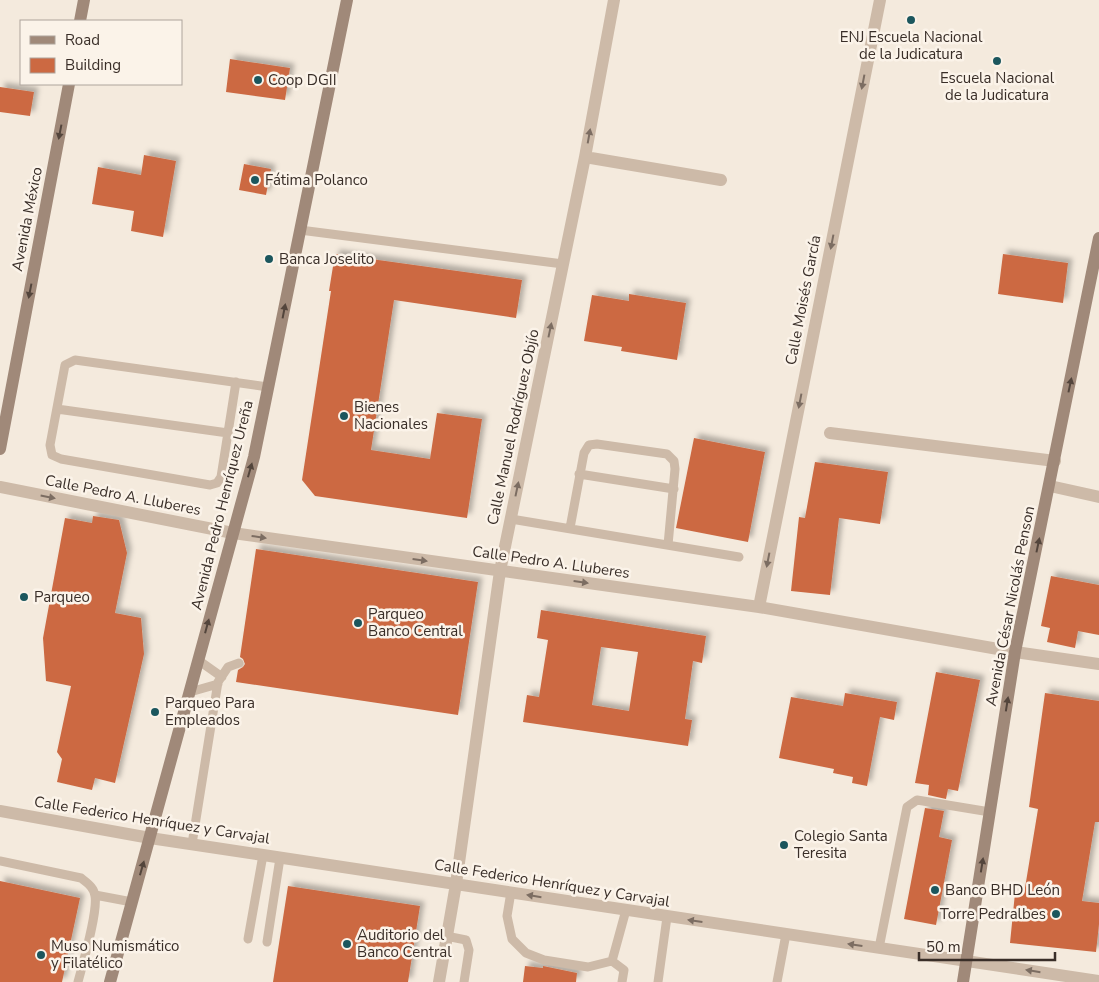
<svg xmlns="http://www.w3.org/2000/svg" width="1099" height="982" viewBox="0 0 1099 982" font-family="'Nunito Sans',sans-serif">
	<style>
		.building { fill: #cc6942; fill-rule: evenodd; filter: url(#shadow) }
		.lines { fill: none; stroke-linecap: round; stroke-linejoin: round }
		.service { stroke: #cdbaa8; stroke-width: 9 }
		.minor { stroke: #cdbaa8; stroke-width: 12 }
		.secondary { stroke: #a08979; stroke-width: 12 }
		.oneway { fill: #7c6d62 }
		.oneway2 { fill: #53453c }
		.poi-dot { fill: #1b565d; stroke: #fbf3e9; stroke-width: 2 }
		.labels { text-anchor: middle; stroke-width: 5; stroke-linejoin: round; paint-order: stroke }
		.poi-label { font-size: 15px; fill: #392e28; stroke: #fbf3e9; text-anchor: start }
		.street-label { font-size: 15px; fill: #392e28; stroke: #fbf3e9 }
	</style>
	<defs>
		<filter id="shadow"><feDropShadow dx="4.5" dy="-4.5" stdDeviation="2.5" flood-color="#0004"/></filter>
	</defs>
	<rect width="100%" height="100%" fill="#f4eadd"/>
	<path class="building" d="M230,59L290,68L285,100L226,92Z
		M0,87L34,92L30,116L0,112Z
		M144,155L176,161L163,237L131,231L134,211L92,204L98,167L141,175Z
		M244,164L271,169L266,195L239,190Z
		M335,254L522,280L516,318L394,300L371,450L430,459L437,413L482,419L467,518L315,496L302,480L331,291H329Z
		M1003,254L1068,263L1063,303L998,294Z
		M629,294L686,303L677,360L621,351L622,347L584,341L592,295L629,301Z
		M694,438L765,452L748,542L676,528Z
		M815,462L888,472L880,524L839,518L830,595L791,591L799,517L805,518Z
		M93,516L119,520L127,553L115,613L141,618L144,654L115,783L95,778L92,790L57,782L62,759L57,752L71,686L46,681L43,638L65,518L92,523Z
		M256,549L478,582L458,715L236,682L238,670L243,667L245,664L243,659L240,657Z
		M1051,576L1099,585V635L1078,631L1075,648L1047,642L1050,628L1041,626Z
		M541,610L706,636L702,663L693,661L685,719L692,720L688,746L523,722L527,695L539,697L548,640L537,638ZM601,647L638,652L629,711L592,705Z
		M936,672L980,680L958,791L948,789L946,799L928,795L929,785L915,783Z
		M845,693L897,702L894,720L880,717L867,786L852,783L853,777L833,773L834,769L779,758L791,697L843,706Z
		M1045,693L1099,701V822H1095L1082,901L1099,903V924L1096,952L1010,943L1015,893L1024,894L1038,809L1029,807Z
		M925,808L944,811L939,837L952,840L936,925L904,919Z
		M0,881L80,898L62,982H0Z
		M288,886L420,906L408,982H273Z
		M525,966L543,968V966L577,973L576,982H523Z"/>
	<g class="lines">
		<path class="service" d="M300,230L563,264
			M236,382L221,477L217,483L210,485L61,459L52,455L50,445L65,365L75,360L268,387
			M57,409L228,433
			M579,474L674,489
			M511,519L739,557
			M570,528L584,453L589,445L597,444L667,454L674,461L675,469L668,545
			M198,660L222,677
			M190,692L218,684
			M192,844L218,682L228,667L239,663
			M0,861L81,878C87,883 94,887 95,896C98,912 83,963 78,982
			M511,892L507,916L512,939L526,953L544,960L588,967L612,961L626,910
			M95,895L132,902
			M446,936L466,940L469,950L464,982
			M248,939L263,855
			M267,942L280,858
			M879,948L907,807L917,800L990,812
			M612,961L624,970L622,982
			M658,982L667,917
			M777,982L786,934"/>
		<path class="minor" d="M585,157L721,180
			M830,433L1055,461
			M1050,486L1099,497
			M0,487L233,533L759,607L1015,652L1099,664
			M759,607L880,0
			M0,811L150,838L1099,981
			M439,982L456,884L500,571L585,157L614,0"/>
		<path class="secondary" d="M80,21L84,0
			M0,449L69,84
			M110,982L254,457L347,0
			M963,982L1015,652L1099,238"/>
	</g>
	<defs><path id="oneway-solid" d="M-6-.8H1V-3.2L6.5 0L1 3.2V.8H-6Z" transform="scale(1.25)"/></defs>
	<g class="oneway">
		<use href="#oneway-solid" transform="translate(863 82) rotate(101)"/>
		<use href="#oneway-solid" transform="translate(589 136) rotate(-80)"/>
		<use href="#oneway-solid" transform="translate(832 242) rotate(101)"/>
		<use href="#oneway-solid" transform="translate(550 330) rotate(-78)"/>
		<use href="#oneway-solid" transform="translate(800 401) rotate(101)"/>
		<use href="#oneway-solid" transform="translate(517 489) rotate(-78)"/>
		<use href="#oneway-solid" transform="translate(48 497) rotate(11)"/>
		<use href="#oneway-solid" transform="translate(259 537) rotate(8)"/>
		<use href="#oneway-solid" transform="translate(420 560) rotate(8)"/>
		<use href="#oneway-solid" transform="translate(768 560) rotate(101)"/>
		<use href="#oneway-solid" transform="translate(581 582) rotate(8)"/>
		<use href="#oneway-solid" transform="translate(534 896) rotate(-171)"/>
		<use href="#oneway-solid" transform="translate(695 921) rotate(-172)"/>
		<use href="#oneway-solid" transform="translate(855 945) rotate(-172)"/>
		<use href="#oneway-solid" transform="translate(1033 971) rotate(-171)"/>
	</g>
	<g class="oneway2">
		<use href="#oneway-solid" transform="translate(60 132) rotate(101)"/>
		<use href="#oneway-solid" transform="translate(30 291) rotate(101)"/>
		<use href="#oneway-solid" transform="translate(284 311) rotate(-79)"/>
		<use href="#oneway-solid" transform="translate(1070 385) rotate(-78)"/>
		<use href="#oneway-solid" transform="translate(250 470) rotate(-74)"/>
		<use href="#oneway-solid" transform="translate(1038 545) rotate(-78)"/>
		<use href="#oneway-solid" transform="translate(207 626) rotate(-75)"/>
		<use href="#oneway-solid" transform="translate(1007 704) rotate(-81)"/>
		<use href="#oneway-solid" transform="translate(982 865) rotate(-81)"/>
		<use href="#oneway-solid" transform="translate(142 868) rotate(-74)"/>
	</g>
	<g class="poi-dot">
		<circle cx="911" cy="20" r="5"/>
		<circle cx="997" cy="61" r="5"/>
		<circle cx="258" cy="80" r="5"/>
		<circle cx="255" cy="180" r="5"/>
		<circle cx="269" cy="259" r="5"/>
		<circle cx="344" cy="416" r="5"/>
		<circle cx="24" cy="597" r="5"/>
		<circle cx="358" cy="623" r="5"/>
		<circle cx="155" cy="712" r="5"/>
		<circle cx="784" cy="845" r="5"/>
		<circle cx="935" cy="890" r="5"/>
		<circle cx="1056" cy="914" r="5"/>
		<circle cx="347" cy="944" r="5"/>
		<circle cx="41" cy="955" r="5"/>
	</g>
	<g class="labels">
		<g class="poi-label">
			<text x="911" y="42" text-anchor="middle">ENJ Escuela Nacional<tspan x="911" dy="17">de la Judicatura</tspan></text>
			<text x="997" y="83" text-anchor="middle">Escuela Nacional<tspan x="997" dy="17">de la Judicatura</tspan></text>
			<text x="268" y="85">Coop DGII</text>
			<text x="265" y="185">Fátima Polanco</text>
			<text x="279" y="264">Banca Joselito</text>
			<text x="354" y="412">Bienes<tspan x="354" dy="17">Nacionales</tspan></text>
			<text x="34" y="602">Parqueo</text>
			<text x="368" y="619">Parqueo<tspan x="368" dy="17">Banco Central</tspan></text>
			<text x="165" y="708">Parqueo Para<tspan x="165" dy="17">Empleados</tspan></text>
			<text x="794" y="841">Colegio Santa<tspan x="794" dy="17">Teresita</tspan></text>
			<text x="945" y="895">Banco BHD León</text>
			<text x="1046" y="919" text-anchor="end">Torre Pedralbes</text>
			<text x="357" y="940">Auditorio del<tspan x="357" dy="17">Banco Central</tspan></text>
			<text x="51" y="951">Muso Numismático<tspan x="51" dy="17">y Filatélico</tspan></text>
		</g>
		<g class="street-label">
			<text transform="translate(27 219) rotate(-79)" y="5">Avenida México</text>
			<text transform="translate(803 300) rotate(-79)" y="5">Calle Moisés García</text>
			<text transform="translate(513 427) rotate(-78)" y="5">Calle Manuel Rodríguez Objío</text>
			<text transform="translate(123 495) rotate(11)" y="5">Calle Pedro A. Lluberes</text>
			<text transform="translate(222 505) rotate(-76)" y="5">Avenida Pedro Henríquez Ureña</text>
			<text transform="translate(551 562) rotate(8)" y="5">Calle Pedro A. Lluberes</text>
			<text transform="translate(1010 606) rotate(-79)" y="5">Avenida César Nicolás Penson</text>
			<text transform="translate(152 820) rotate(9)" y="5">Calle Federico Henríquez y Carvajal</text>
			<text transform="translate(552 883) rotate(9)" y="5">Calle Federico Henríquez y Carvajal</text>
		</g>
	</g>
	<rect x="20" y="20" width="162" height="65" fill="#fbf3e9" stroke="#ada49c"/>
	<rect x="30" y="36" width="25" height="8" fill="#a08979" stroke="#ada49c"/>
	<text x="65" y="45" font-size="15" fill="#392e28">Road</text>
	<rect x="30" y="58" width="25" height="15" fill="#cc6942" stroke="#ada49c"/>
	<text x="65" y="70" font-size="15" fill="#392e28">Building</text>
	<path d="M919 952v8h136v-8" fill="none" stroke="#392e28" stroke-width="2.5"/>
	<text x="926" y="952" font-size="15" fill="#392e28" stroke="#fbf3e9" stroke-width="4" paint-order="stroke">50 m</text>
</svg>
